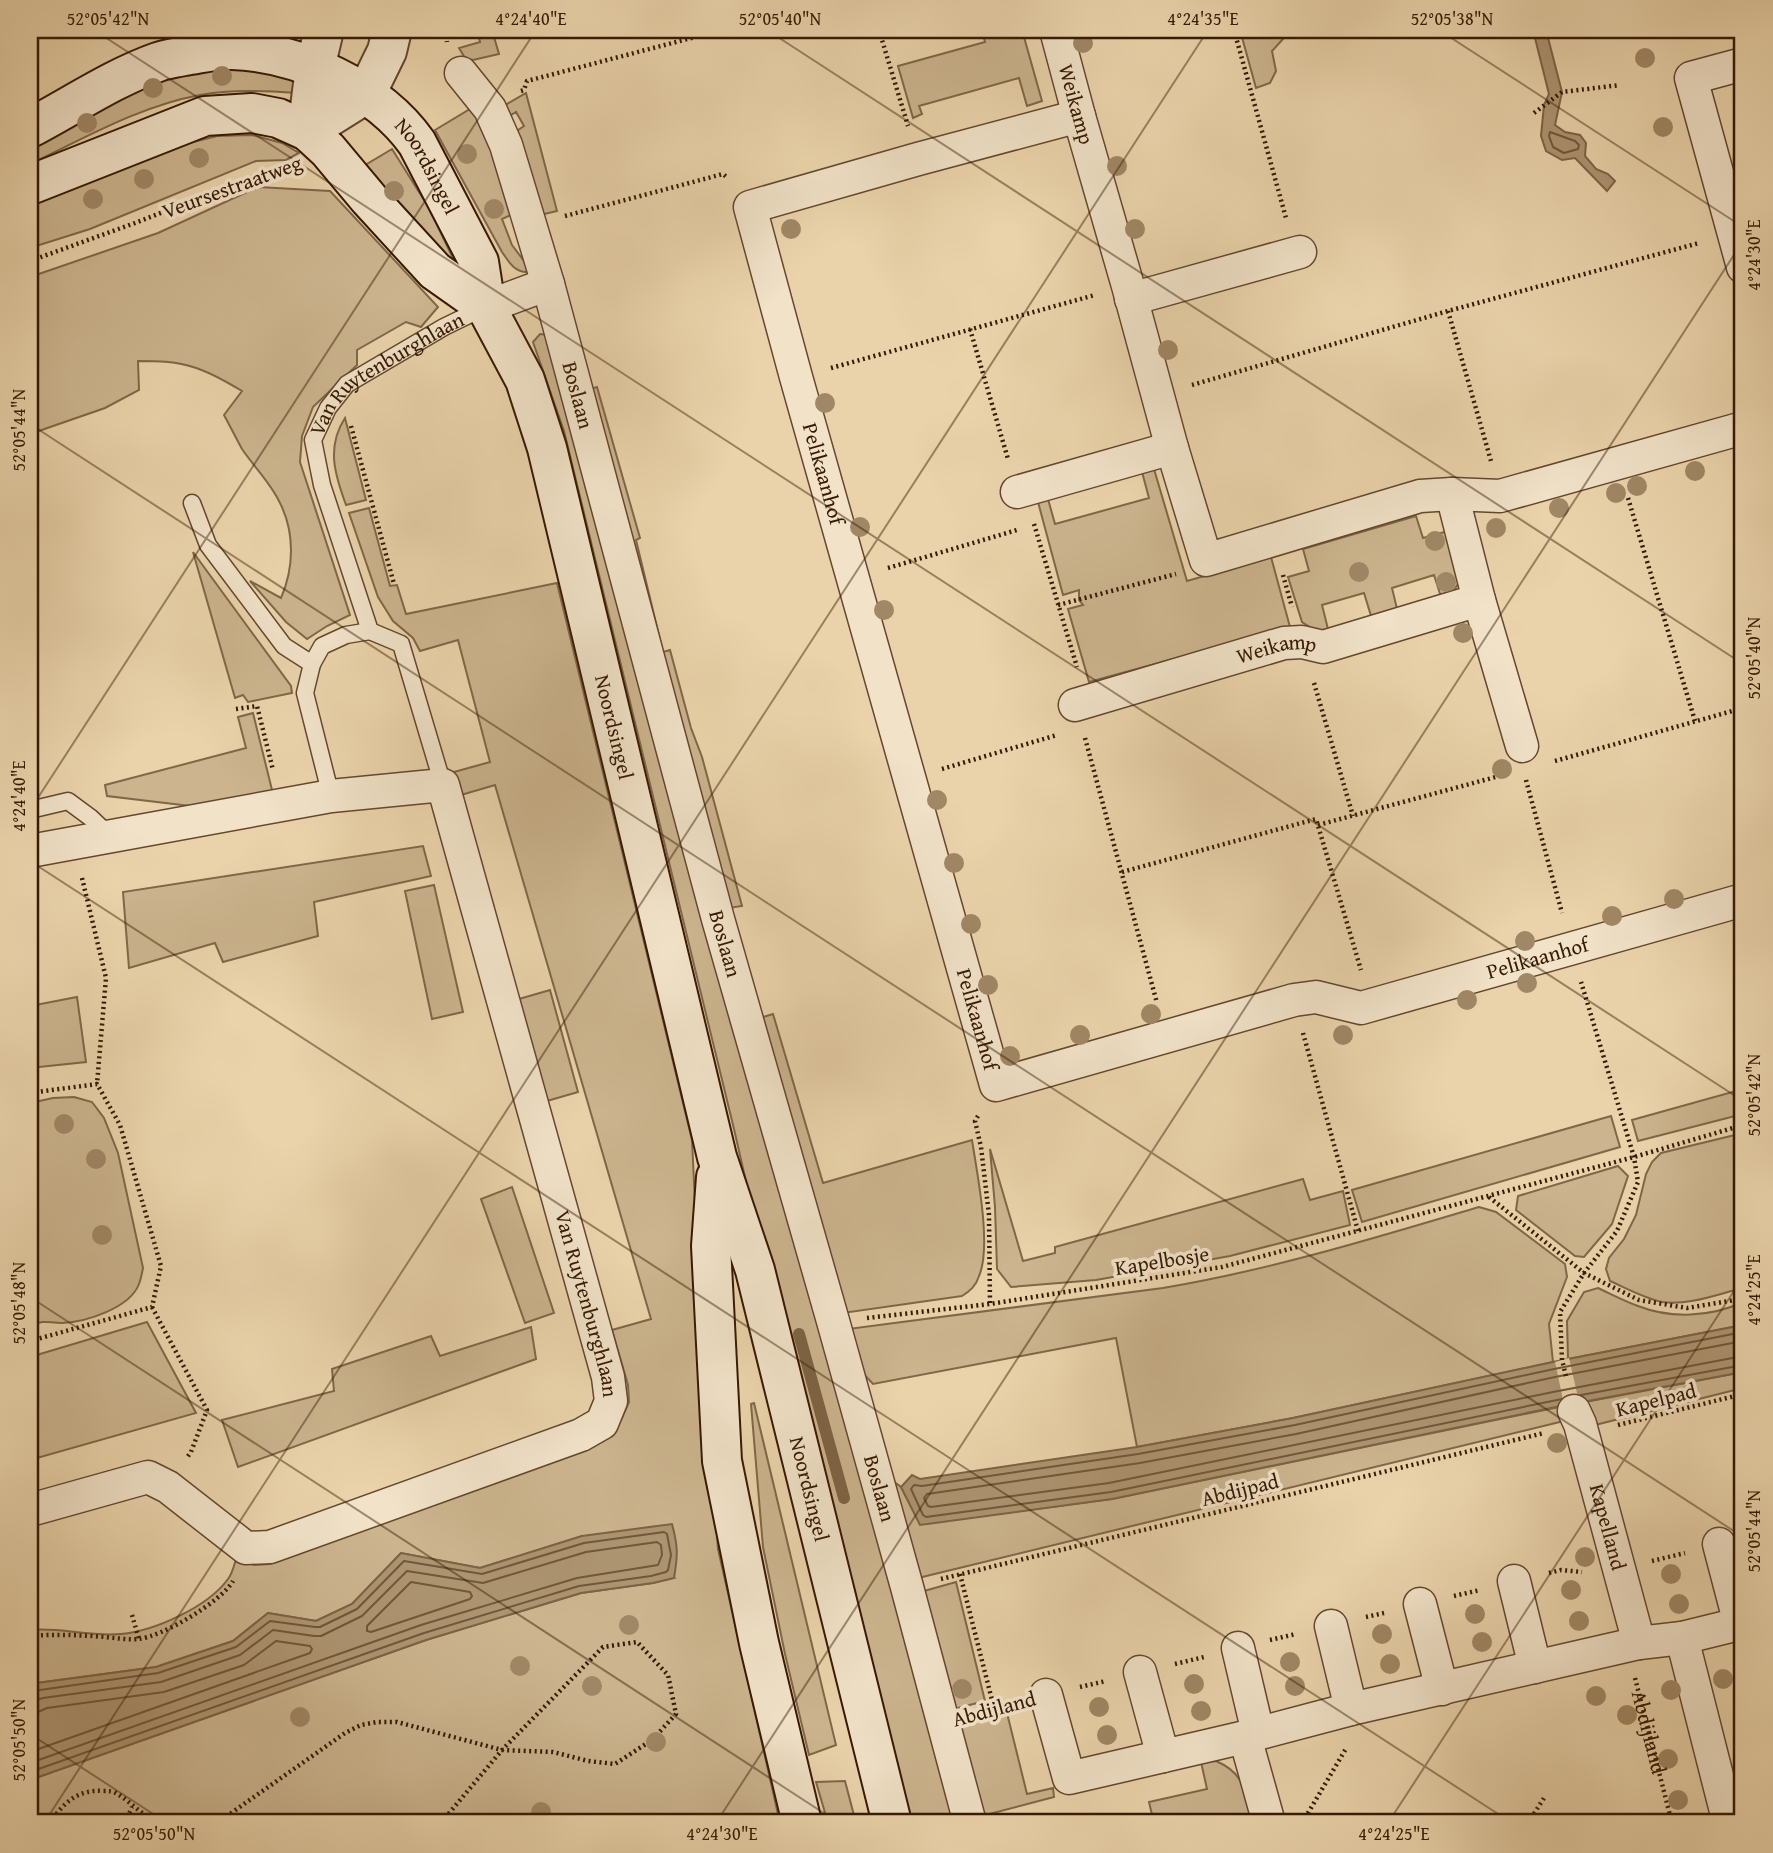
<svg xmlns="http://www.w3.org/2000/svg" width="1773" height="1853" viewBox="0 0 1773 1853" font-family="'Gentium Book Plus',serif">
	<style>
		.green { fill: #cbb48e; stroke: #806748; stroke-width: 2 }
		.water { fill: #ad9471; stroke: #7d6344; stroke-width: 2 }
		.pier { fill: #ead3ab }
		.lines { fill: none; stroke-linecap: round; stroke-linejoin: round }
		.shore { stroke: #725739; stroke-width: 2 }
		.stream { stroke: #7d6344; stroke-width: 12 }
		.service-casing { stroke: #63482c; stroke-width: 19 }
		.minor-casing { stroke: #63482c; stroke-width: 35 }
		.tertiary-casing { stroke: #63482c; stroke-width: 42 }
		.secondary-casing { stroke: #361a01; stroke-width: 42 }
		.path { stroke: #361a01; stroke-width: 4.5; stroke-dasharray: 2 3.5; stroke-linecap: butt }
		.service { stroke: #f1e2c8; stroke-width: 16 }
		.minor { stroke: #f1e2c8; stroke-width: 32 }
		.tertiary { stroke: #f1e2c8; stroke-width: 38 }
		.secondary { stroke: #f1e2c8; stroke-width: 38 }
		.tree { fill: #a08765 }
		.ticks { fill: none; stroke: #361a01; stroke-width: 2; stroke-opacity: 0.45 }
		.labels { text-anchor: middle; stroke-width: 7; stroke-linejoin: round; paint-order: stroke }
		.street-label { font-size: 21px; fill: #361a01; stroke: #f1e2c8 }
		.neatline { fill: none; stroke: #361a01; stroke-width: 2.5 }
		.ticks-label { font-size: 18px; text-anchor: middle; fill: #361a01 }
	</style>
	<rect width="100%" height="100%" fill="#ead3ab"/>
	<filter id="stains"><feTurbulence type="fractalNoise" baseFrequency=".00286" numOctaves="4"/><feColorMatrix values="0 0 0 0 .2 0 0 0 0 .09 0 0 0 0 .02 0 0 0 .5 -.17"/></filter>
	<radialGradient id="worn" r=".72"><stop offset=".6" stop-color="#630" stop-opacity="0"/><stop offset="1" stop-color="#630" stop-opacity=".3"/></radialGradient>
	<path class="green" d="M477,30H492L499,54L473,60L465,58L459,48L480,42Z
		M982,30H1022L1042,101L1027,106L1019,78L919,106L922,114L913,118L898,66L985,42Z
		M1240,30H1283L1284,38L1272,51L1276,71L1270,83L1256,88Z
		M218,65L298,78V93C266,91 232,89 200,95C140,106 85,138 30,164V145L149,79Z
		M526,93L557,211L540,215L514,133L524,126L516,112L506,118L500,108Z
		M475,106L515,213L502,219L512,245L530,269L527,272C514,272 509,262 502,252L435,130Z
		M252,135L282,143L299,153L286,160L256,161L90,229L30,248V206L177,146L217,136Z
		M392,149L429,208L459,271L357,170Z
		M258,187L330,191L438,307L421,327L406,322L357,350V365L313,407L302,436L300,462L350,615L327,626L307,639L286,622L250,581L281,598C294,568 295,533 280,503C271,483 254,467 242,449C236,438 230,426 224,415L242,391C227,382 210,372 193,367C175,361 156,361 138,361L139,390L105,408L30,434V277L158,233Z
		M540,334L548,335L959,1823H903L763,1256L734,1129L564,431L533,342Z
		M597,387L640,538L636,540L663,652L670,650L691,728L702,757L742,906L729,908L587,390Z
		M345,418L366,500L346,505C335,475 326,447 345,418Z
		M1154,469L1187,581L1271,557L1290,627L1089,682L1068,609L1083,605L1079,600V590L1063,595L1038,502L1048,499L1055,524L1149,498L1142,472Z
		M369,508L390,586L397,585L406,614L557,583L692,1140L698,1266L718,1549L780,1823H30V1780L426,1640L581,1593L653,1583L674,1578L582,1536L480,1568L401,1553L352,1604L316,1621L268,1613L233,1641L156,1667L37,1683L30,1688V1630C60,1627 90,1637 121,1634C154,1631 208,1607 228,1579C232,1574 234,1566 236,1559L254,1565L270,1564L498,1475L606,1435L621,1420L629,1402L628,1385L612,1330L651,1319L495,785L461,795L454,772L490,762L458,640L420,651L413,638L393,621L378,597L349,513Z
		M1416,516L1423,538L1448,531L1461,579L1450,597L1442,600L1434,575L1392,588L1398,613L1372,619L1364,593L1322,605L1329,633L1322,635L1302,622L1288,577L1309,571L1303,549Z
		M193,552L291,686L292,693L248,702L243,695L235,698Z
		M253,713L273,794L199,807L107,796L105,785L246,748L238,717Z
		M423,846L431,876L314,902L318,936L223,962L215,943L129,968L123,892Z
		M434,885L463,1012L432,1019L405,891Z
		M550,990L578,1092L547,1101L519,999Z
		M77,997L86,1062L30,1068V1006Z
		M773,1014L823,1183L972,1140C977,1173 992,1246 979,1276C976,1286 970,1291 962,1296L843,1313L760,1018Z
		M1743,1089V1114L1638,1141L1632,1120Z
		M74,1097L92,1102L104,1118L118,1153L143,1268C142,1273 141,1279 139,1284C130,1308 86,1322 62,1323C48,1323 45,1319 30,1326V1103L53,1098Z
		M1611,1116L1620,1147L1362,1222L1352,1190Z
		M1743,1133V1288C1718,1294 1688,1306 1662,1302C1644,1298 1626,1288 1610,1281L1606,1269L1609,1258L1624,1239L1636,1215L1646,1174L1652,1162L1661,1153Z
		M990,1149L1023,1261L1055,1253V1247L1303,1179L1310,1200L1343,1191L1350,1225L1230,1256L1096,1280L1011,1287L997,1269L995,1207Z
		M1618,1166L1628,1176L1612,1224L1584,1257L1575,1256L1516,1210L1518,1196Z
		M512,1187L554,1313L525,1323L481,1199Z
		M1479,1207L1496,1212L1565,1264L1567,1277L1549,1324L1553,1362L1293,1418L1137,1447L1116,1338L873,1384L859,1369L848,1329L1163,1288C1270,1270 1375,1238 1479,1207Z
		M1598,1288C1611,1294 1624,1301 1638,1306C1671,1319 1711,1317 1743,1302V1325L1568,1359L1567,1321L1584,1292Z
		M147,1322L196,1413L30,1460V1357Z
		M531,1327L536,1359L238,1467L222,1420L334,1391L332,1369L431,1336L440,1356Z
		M1743,1372V1388L1587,1427L1580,1403Z
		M754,1403L836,1745L809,1755L785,1654L763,1547L751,1404Z
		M1564,1406L1568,1420L914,1579L886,1476L901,1487L920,1524L1112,1499Z
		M956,1582L985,1701L950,1710L917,1593Z
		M1007,1713L1027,1794L1053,1788L1054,1797L978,1817L953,1726Z
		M1216,1761C1244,1773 1244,1789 1251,1816L1225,1823H1154L1149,1802L1207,1789L1201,1762Z
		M845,1781L856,1823H828L816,1782Z"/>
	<path class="water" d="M1533,30H1546L1562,92L1555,125L1565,132L1580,135L1586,143L1585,156L1596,169L1608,174L1615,181L1607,191L1575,158L1562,160L1546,151L1541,136L1544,105L1549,94Z
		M1743,1325V1372L1556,1407L1112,1499L920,1525L901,1487L912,1475L920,1479L1137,1447L1293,1418L1553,1362Z
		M672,1524C678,1546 678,1555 674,1578L653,1583L581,1593L426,1640L30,1780V1688L37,1683L156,1667L233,1641L268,1613L316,1621L352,1604L401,1553L480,1568L582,1536Z"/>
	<path class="pier" d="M1569,1358L1580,1406L1565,1409L1555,1362Z"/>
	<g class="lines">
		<path class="shore" d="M1550,132L1575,141L1579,145L1578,149L1564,153L1553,147L1549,136Z
			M1743,1341L1555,1377L1296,1434L1140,1463L927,1494L924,1498L928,1506L931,1507L1109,1483L1553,1392L1743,1356
			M1581,1395L1743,1365
			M1562,1399L1111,1492L926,1517L923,1515L911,1489L914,1485L922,1486L1138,1454L1295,1425L1554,1369L1743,1332
			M411,1582L470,1592L472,1596L470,1599L371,1632L367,1631V1626Z
			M30,1693L40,1690L158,1673L236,1647L270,1621L315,1627H320L357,1609L404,1561L482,1574L584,1543L664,1532L667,1534L671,1555L668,1570L666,1572L651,1576L579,1586L424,1633L30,1772
			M30,1702L43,1698L161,1682L240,1655L273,1630L314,1636H321L362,1616L407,1571L483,1583L586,1552L657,1542L661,1545L662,1555L658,1565L577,1578L421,1625L30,1763
			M30,1712H38L47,1708L164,1692L244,1665L276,1641L310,1646L312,1649L310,1653L30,1752"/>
		<path class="stream" d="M799,1334L844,1498"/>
		<defs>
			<g id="service">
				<path d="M192,503L208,545L284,646L312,664"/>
				<path id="s2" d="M443,785L401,644L370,631L322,485L313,440L328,408L347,384L444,327L483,308"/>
				<path d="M331,796L305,693L312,664L322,646L346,635L370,631"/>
				<path d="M30,810L68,801L91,818L110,836"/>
			</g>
			<g id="minor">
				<path id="s3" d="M1056,30L1079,116L1128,286L1172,448L1206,560L1420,496L1452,494L1500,496L1743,428"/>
				<path d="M1743,64L1691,78L1743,267"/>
				<path id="s4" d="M461,73L490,109L506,145L548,284L718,919L833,1321L907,1587L970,1823"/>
				<path id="s5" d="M1079,116L918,159L750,207L796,377L996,1085L1294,1000L1316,997L1361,1008L1743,900"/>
				<path d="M1131,299L1300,252"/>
				<path d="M486,307L548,284"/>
				<path d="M1017,492L1172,448"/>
				<path d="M1452,494L1479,600L1522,746"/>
				<path id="s6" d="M1075,705L1284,643L1302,642L1323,647L1479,600"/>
				<path id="s7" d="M30,851L331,796L443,785L608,1377L611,1401L602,1423L581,1435L270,1547L246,1548L168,1487L148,1477L30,1510"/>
				<path id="s8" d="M1574,1411L1580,1424L1639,1643"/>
				<path d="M1719,1544L1740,1624"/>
				<path d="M1514,1581L1535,1667"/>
				<path d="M1420,1604L1442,1689"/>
				<path d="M1331,1626L1351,1709"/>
				<path d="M1682,1638L1729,1823"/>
				<path d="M1238,1648L1258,1733"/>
				<path d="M1140,1672L1163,1756"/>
				<path d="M1046,1695L1069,1778L1245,1737L1351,1709L1639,1643L1682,1638L1743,1623"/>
				<path d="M1245,1737L1269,1823"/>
			</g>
			<path id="tertiary" d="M307,131L366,94L387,51L392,30
				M307,131L315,68L324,30"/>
			<g id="secondary">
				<path id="s9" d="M30,128C72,106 113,78 158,62C166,59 176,58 184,56C199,54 217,49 232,50C299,52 378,88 417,143L479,262L486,307L525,380L547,448L717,1157L755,1270L892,1823"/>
				<path d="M30,185L205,116L252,113L278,118L307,131L315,138L328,150L369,199L435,271L486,307"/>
				<path d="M716,1177L711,1246L722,1461L759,1643L802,1823"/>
			</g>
		</defs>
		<use href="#service" class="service-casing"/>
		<use href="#minor" class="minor-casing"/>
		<use href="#tertiary" class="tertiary-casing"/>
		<use href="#secondary" class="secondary-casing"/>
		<g class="path">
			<path d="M446,30L447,42"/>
			<path d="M879,30L908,126"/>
			<path d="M1234,30L1286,218"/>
			<path d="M521,91L524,90L527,81L722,30"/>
			<path d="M1534,113L1562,92L1620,85"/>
			<path d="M565,216L723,174L728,178"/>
			<path d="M30,261L135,223L280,166L284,167"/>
			<path d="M1448,311L1491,461"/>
			<path d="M970,329L1008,459"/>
			<path d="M831,368L1095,295"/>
			<path d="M1192,385L1448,311L1699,243"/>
			<path d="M351,426L394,584"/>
			<path d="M1628,498L1695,721"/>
			<path d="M1034,524L1077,667"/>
			<path d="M888,568L1017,530"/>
			<path d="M1283,575L1292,607"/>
			<path d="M1058,605L1176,574"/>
			<path d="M1314,683L1353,816"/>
			<path d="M236,709L257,706L273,770"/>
			<path d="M1085,738L1157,1003"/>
			<path d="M1555,761L1743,708"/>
			<path d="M942,769L1057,735"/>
			<path d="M1526,780L1562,913"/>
			<path d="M1318,825L1503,775"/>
			<path d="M1122,872L1316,819L1361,970"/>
			<path d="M82,878L106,978L97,1084"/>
			<path d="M1303,1033L1358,1231"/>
			<path d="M30,1093L97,1084L120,1125L161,1266L152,1307L30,1341"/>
			<path d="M978,1116L975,1121L981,1147L989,1215L990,1304"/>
			<path d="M1489,1197L1584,1273L1639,1300L1687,1308L1735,1300L1743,1296"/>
			<path d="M152,1307L207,1410L191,1452L186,1459"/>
			<path d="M867,1318L990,1304L1222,1267L1634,1157L1743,1125"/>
			<path d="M1566,1376L1562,1360L1560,1312L1584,1273L1617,1231L1638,1182L1634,1157L1581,982"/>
			<path d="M1618,1425L1743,1394"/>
			<path d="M1652,1561L1685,1553"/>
			<path d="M1549,1573L1561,1570L1582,1572"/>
			<path d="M960,1574L994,1708"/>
			<path d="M941,1579L1544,1433"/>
			<path d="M1454,1596L1480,1590"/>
			<path d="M132,1615L139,1639"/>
			<path d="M1366,1617L1384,1613"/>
			<path d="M30,1636C55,1634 80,1635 105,1637C116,1638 127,1640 138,1639C162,1637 221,1602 233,1581"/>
			<path d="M1270,1640L1296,1634"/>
			<path d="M1175,1664L1204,1657"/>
			<path id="s1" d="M1635,1678L1672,1823"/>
			<path d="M1080,1687L1106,1681"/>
			<path d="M978,1712L1014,1703"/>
			<path d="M1305,1818L1347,1747"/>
			<path d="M50,1823C63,1803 78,1789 103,1791C107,1791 110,1791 114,1792C133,1802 141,1818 166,1823"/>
			<path d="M125,1823L132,1807"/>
			<path d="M217,1823L345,1733L361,1725L377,1722H397L502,1750L553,1752L588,1761L615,1764L652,1740L676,1714L668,1675L637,1642L603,1647L502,1750L445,1818V1823"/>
			<path d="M1528,1823L1544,1798"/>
		</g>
		<use href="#service" class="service"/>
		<use href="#minor" class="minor"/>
		<use href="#tertiary" class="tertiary"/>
		<use href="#secondary" class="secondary"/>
	</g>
	<g class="tree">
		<circle cx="1083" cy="43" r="10"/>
		<circle cx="1645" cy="58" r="10"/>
		<circle cx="222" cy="76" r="10"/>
		<circle cx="153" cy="88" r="10"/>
		<circle cx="87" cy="123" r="10"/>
		<circle cx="1663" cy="127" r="10"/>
		<circle cx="467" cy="154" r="10"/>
		<circle cx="199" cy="158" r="10"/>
		<circle cx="1117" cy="166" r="10"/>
		<circle cx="144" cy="179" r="10"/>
		<circle cx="394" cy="191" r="10"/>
		<circle cx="93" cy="199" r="10"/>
		<circle cx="494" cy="209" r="10"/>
		<circle cx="791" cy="229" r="10"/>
		<circle cx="1135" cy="229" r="10"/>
		<circle cx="1168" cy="350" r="10"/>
		<circle cx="825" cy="403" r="10"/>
		<circle cx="1695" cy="471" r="10"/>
		<circle cx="1637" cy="486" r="10"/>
		<circle cx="1616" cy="493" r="10"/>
		<circle cx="1559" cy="508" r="10"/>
		<circle cx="860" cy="527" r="10"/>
		<circle cx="1496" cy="528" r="10"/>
		<circle cx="1435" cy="541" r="10"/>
		<circle cx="1359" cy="572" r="10"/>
		<circle cx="1446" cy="582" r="10"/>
		<circle cx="884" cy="610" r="10"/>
		<circle cx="1463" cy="633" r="10"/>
		<circle cx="1502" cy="769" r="10"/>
		<circle cx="937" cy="800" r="10"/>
		<circle cx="954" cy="863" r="10"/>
		<circle cx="1674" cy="899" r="10"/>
		<circle cx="1612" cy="916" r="10"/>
		<circle cx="971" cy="924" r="10"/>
		<circle cx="1525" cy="941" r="10"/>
		<circle cx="1527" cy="983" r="10"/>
		<circle cx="988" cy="985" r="10"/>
		<circle cx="1467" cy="1000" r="10"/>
		<circle cx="1151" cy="1014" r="10"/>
		<circle cx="1080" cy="1035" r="10"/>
		<circle cx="1343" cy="1035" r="10"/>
		<circle cx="1010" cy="1056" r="10"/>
		<circle cx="64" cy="1124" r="10"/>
		<circle cx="96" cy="1159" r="10"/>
		<circle cx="102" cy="1235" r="10"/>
		<circle cx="1557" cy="1443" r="10"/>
		<circle cx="1585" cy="1557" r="10"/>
		<circle cx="1671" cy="1574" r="10"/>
		<circle cx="1571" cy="1590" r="10"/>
		<circle cx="1679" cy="1604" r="10"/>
		<circle cx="1475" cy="1614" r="10"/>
		<circle cx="1579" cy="1621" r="10"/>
		<circle cx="629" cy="1625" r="10"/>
		<circle cx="1382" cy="1634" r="10"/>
		<circle cx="1482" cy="1642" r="10"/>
		<circle cx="1290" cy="1662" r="10"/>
		<circle cx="1390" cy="1664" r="10"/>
		<circle cx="520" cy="1666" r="10"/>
		<circle cx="1723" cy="1679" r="10"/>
		<circle cx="1194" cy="1684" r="10"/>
		<circle cx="592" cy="1686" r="10"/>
		<circle cx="1295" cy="1686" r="10"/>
		<circle cx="962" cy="1689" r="10"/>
		<circle cx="1671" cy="1690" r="10"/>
		<circle cx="1596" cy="1696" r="10"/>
		<circle cx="1099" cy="1707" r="10"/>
		<circle cx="1201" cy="1711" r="10"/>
		<circle cx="1627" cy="1715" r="10"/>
		<circle cx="300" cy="1717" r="10"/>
		<circle cx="1107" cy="1735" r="10"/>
		<circle cx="656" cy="1742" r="10"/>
		<circle cx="1668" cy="1759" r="10"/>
		<circle cx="1678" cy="1800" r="10"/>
		<circle cx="541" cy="1812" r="10"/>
	</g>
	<path class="ticks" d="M94,30L1743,1101M767,30L1743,664M1439,30L1743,227M30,424L1743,1537M30,810L536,30M30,861L1512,1823M30,1297L839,1823M30,1734L167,1823M44,1823L1208,30M716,1823L1743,241M1388,1823L1743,1277"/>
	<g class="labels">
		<g class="street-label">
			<text dy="7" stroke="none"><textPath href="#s3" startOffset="77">Weikamp</textPath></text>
			<text dy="7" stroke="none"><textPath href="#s9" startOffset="458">Noordsingel</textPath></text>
			<text transform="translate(232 187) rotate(-20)" y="7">Veursestraatweg</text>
			<text dy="7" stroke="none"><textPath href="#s2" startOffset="483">Van Ruytenburghlaan</textPath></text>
			<text dy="7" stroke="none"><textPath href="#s4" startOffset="346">Boslaan</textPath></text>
			<text dy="7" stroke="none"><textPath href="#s5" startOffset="618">Pelikaanhof</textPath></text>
			<text dy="7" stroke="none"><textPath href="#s6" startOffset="210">Weikamp</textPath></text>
			<text dy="7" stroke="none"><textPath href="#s9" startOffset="1054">Noordsingel</textPath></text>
			<text dy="7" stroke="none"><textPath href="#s4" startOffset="914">Boslaan</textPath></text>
			<text dy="7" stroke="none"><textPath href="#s5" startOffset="1815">Pelikaanhof</textPath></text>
			<text dy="7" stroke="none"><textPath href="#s5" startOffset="1185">Pelikaanhof</textPath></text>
			<text transform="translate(1162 1261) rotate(-9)" y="7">Kapelbosje</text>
			<text dy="7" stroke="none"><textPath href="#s7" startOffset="957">Van Ruytenburghlaan</textPath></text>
			<text transform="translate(1656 1400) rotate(-14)" y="7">Kapelpad</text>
			<text dy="7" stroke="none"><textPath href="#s9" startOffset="1841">Noordsingel</textPath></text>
			<text dy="7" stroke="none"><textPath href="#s4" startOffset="1480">Boslaan</textPath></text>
			<text transform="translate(1240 1490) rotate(-14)" y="7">Abdijpad</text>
			<text dy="7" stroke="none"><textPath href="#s8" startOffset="121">Kapelland</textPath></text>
			<text transform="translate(994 1709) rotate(-15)" y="7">Abdijland</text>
			<text dy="7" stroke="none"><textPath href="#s1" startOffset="56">Abdijland</textPath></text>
		</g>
	</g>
	<rect width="1773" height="1853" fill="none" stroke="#ead3ab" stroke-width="77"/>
	<rect x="38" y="38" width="1696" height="1776" class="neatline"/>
	<g class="ticks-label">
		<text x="108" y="25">52°05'42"N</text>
		<text x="531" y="25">4°24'40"E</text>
		<text x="780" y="25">52°05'40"N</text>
		<text x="1203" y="25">4°24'35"E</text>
		<text x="1452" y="25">52°05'38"N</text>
		<text transform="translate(1754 255) rotate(-90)" y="6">4°24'30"E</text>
		<text transform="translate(19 430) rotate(-90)" y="6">52°05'44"N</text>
		<text transform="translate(1754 658) rotate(-90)" y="6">52°05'40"N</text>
		<text transform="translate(19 796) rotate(-90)" y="6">4°24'40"E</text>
		<text transform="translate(1754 1095) rotate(-90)" y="6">52°05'42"N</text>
		<text transform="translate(1754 1290) rotate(-90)" y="6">4°24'25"E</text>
		<text transform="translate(19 1303) rotate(-90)" y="6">52°05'48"N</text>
		<text transform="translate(1754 1531) rotate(-90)" y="6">52°05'44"N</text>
		<text transform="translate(19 1740) rotate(-90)" y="6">52°05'50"N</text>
		<text x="154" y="1840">52°05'50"N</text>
		<text x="722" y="1840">4°24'30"E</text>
		<text x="1394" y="1840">4°24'25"E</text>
	</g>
	<rect width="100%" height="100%" filter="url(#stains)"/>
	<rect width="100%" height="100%" fill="url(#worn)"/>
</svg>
